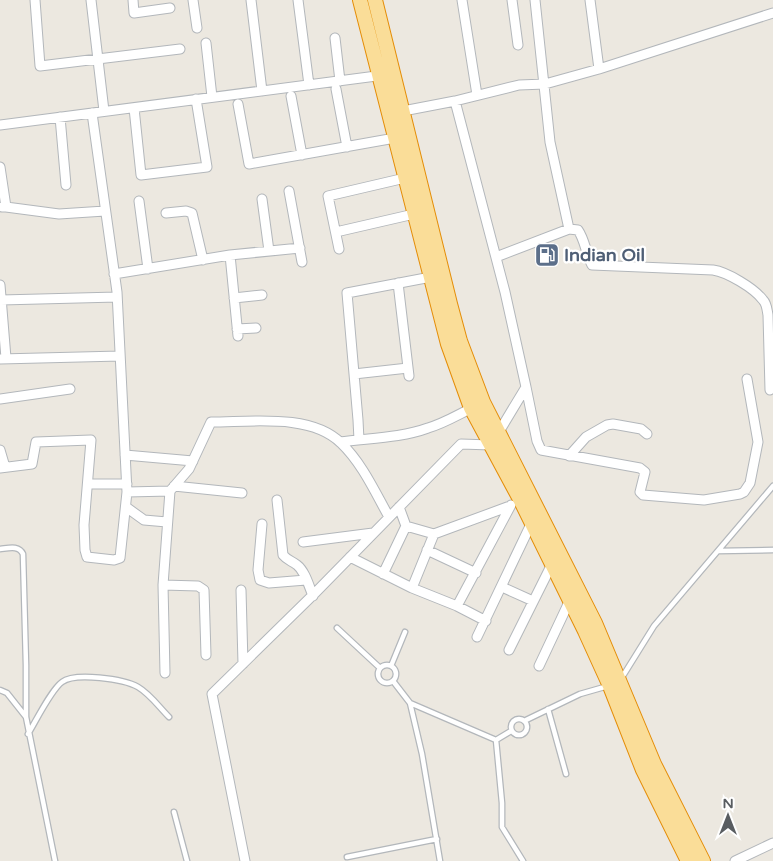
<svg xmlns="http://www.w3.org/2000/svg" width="773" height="861" viewBox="0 0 773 861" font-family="'Varela Round',sans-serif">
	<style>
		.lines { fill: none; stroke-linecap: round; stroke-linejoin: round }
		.service-casing { stroke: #b3b7bb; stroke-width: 7 }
		.minor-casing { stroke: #b3b7bb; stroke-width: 11 }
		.trunk-casing { stroke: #e48d08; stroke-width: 16 }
		.service { stroke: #fff; stroke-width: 4.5 }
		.minor { stroke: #fff; stroke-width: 9 }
		.trunk { stroke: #fadd98; stroke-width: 14 }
		.labels { text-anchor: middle; stroke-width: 4.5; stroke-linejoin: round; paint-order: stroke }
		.service-label { font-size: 18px; font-weight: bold; fill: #4e5e75; stroke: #fff; text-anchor: start }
	</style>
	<rect width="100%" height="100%" fill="#ece8e0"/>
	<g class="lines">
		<defs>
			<path id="service" d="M0,549C9,548 19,545 23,554L26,665V717L55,861
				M718,551L773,550
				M337,628L380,668
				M378 674a9 9 0 1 1 18 0a9 9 0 1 1-18 0Z
				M391,666L405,632
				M621,679L654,626L773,486
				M393,681L410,703L422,754L440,861
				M0,690L7,693L26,717
				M410,703L496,740
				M548,709L566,774
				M511 727a8 8 0 1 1 16 0a8 8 0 1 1-16 0Z
				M524,721L580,694L608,686
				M28,734C36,721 51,690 62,682C75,672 124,679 138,687C150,694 159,707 169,717
				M496,740L502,803V827L523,861
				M496,740L511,731
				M174,812L187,861
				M347,857L437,839"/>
			<path id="minor" d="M35,0L40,66L180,49
				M91,0L104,111
				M133,0L134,13L170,8
				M193,0L197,28
				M251,0L262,91
				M298,0L309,85
				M462,0L477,95
				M512,0L518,45
				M535,0L550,142L569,229
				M590,0L599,69
				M335,38L340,81
				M206,43L212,97
				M336,89L347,147
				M291,96L302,155
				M238,104L249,164L395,138
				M134,108L141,175L207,167L196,99
				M403,111L455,101L519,85L545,84L599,69L773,13
				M60,117L66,185
				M0,125L384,75
				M0,167L6,207H2
				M289,191L302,262
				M262,199L269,251
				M139,201L148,269
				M6,207L59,214L105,211
				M166,213L186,211L192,213L203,260
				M336,232L414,214
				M339,249L328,196L405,178
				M230,255L238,336
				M496,257L569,229L578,230C585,240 586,254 592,265L713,270C727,272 754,288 763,300C767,304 767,310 768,315L770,390
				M114,274L230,255L300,248
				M398,283L409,376
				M0,285L6,358
				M234,298L262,295
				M1,300L117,297
				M237,329L256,328
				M0,359L120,356
				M354,374L408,368
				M526,387L537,441L541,450L640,468L645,472L640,492L643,495L704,500L740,494L744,492L750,483L758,442L747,379
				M0,399L70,389
				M359,440L358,420L347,293L431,277
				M340,442C369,438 401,438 428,428C445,423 459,414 474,407
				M0,450L5,467
				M125,455L193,461
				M569,456L586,437L607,425L613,424L641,429L647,434
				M0,468L32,464L36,442L91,440L84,525L85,550L87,557L114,560L120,558L127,492L117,292L92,113
				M88,484H127
				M174,486L242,493
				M127,492L170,491L189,469L211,422C250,422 311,413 341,443C362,463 375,492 389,517
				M277,500L283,555C287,560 292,561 297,565C305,571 309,586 313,596
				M126,507L144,520L167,522
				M399,507L406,526L434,534L510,506
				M262,524L258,570L260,580L269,583L306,580
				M303,542L373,533
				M427,550L476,573
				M350,557L412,588L457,606L486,621
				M383,574L406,526
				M163,585L198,586L204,590L206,655
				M502,587L533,601
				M412,588L434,534
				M241,590L243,664
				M457,606L511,505
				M477,637L531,524
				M509,650L552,564L555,562
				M539,666L570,600
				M165,673L163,585L170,491
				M245,861L212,694L315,593L461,444L491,445L526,387L505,292L455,101
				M735,861L773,843"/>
			<path id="trunk" d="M360,0L448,344L471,408L521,501L585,631L610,686L643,770L688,861
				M375,0L450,304L460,341L483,402L595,623L654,764L703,861"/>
		</defs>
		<use href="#service" class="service-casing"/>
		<use href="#minor" class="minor-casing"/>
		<use href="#trunk" class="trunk-casing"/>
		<use href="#service" class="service"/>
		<use href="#minor" class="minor"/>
		<use href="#trunk" class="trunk"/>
	</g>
	<defs>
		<symbol id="fuel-square" viewBox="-11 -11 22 22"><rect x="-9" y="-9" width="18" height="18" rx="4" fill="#5c6f8a" stroke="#fff"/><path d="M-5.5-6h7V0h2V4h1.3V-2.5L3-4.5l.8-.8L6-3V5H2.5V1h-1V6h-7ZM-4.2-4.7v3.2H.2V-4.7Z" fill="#fff"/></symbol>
	</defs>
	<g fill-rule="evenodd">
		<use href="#fuel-square" x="533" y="241" width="28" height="28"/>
	</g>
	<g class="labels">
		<g class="service-label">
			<text x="564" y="261">Indian Oil</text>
		</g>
	</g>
	<g transform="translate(728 816)" stroke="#ffffff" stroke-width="4" paint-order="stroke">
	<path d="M0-4L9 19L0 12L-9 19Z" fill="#595d61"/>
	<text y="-8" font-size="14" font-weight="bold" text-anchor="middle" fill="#595d61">N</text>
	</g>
</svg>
